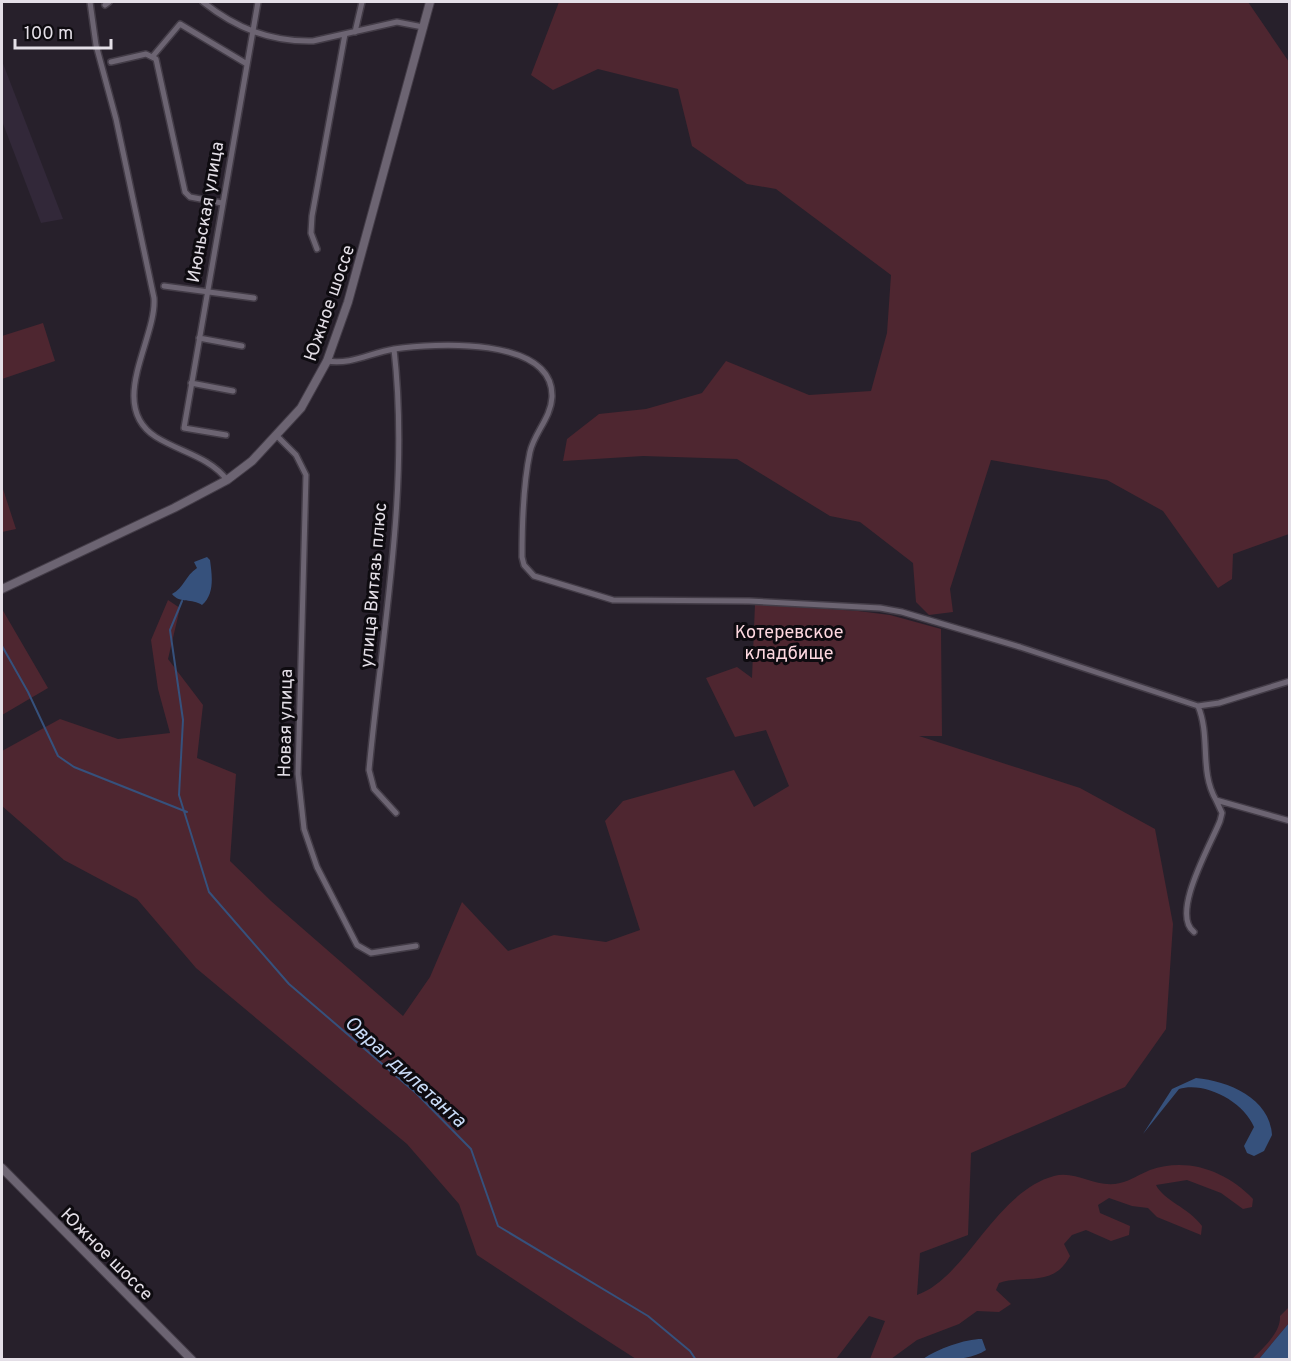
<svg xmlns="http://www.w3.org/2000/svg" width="1291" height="1361" viewBox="0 0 1291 1361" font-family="Overpass,sans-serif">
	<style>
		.built { fill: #322839 }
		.green { fill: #4e2630 }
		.water { fill: #36517c }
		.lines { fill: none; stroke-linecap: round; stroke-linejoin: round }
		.stream { stroke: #36517c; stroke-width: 2 }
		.street-casing { stroke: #433c47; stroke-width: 8 }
		.secondary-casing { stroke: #433c47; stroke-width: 10 }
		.street { stroke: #6c6472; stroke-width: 5 }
		.secondary { stroke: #6c6472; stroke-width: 8 }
		.labels { text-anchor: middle; stroke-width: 6; stroke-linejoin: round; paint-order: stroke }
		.street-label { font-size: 18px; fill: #e4dfe7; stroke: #0e0b10 }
		.park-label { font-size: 18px; fill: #fed8e0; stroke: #0e0b10 }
		.water-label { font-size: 20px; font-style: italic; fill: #c9dbf7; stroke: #0e0b10 }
	</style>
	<rect width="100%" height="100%" fill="#27202b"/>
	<path class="built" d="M2,61L63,219L41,223L2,121Z"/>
	<path class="green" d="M559,2H1248L1289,62V534L1233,554L1232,579L1218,588L1163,511L1107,480L991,460L950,589L953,612L929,615L916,602L913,563L860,522L830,516L737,459L643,456L563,461L567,439L599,414L646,409L702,393L726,361L809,395L871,391L887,333L891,275L776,189L747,184L692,146L678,89L598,69L553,90L531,75Z
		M43,323L55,361L2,379V336Z
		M2,486L16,529L2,532Z
		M168,600L180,608L168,659L203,705L197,758L236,774L230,861L271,901L403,1016L430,977L462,902L508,951L554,935L606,942L640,930L605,821L623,801L734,770L754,807L789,786L766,730L735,737L706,678L737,667L752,678L755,604L858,611L890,615L941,629L942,736H919L1080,788L1155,829L1173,924L1166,1029L1125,1087L971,1153L968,1235L920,1253L917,1295C966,1278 995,1192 1054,1176C1077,1170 1096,1189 1120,1183C1130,1181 1140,1174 1150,1170C1188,1157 1226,1171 1253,1199L1252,1207L1243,1209L1221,1193L1187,1180L1156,1185C1164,1201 1188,1207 1202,1226L1201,1235L1157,1217L1148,1208L1132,1206L1109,1198L1098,1205L1100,1213L1130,1226L1129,1235L1111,1241L1086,1230L1072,1235L1064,1244L1070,1256C1053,1288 1026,1274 999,1283L996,1290L1011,1304L999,1312L977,1311L959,1324L917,1340L891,1359H870L885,1321L869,1316L836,1359H636L580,1323L477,1255L459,1204L407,1144L196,968L137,899L64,860L2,806V751L60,719L118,739L170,733L158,689L151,640Z
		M2,609L48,688L2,715Z
		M1289,1307V1323L1259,1359L1251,1360C1263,1348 1281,1333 1280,1316Z"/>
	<path class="water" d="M207,557L210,560C212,575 215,594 202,605C192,598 180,604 172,594C184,588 185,576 197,568L194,562Z
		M1196,1078C1228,1081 1270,1098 1272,1135L1264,1151L1254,1156L1247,1153L1244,1146L1254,1127C1244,1102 1205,1081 1179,1089L1143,1134L1172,1089Z
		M1289,1323V1359H1259Z
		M982,1339L986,1350C969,1361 944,1360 923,1359C937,1349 965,1339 982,1339Z"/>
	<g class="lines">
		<path class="stream" d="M182,601L170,630L183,720L179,795L209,892L289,984L416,1093L471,1149L498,1226L648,1316L690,1351L696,1360
			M2,646L28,692L58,756L74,767L187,812"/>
		<defs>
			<path id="street" d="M90,2L96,45L116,119L154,298C157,339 106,405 156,437C180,452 210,457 227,480
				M203,2C236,28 270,42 313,41L397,22L423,27
				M105,5L109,2
				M355,32L362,2
				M153,56L180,24L247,64
				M111,62L146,54L156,59L185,192L190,197L222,203
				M317,249L311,233L312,216L345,34
				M164,286L254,298
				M199,338L242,346
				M394,349C410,490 382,630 369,770L374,789L396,813
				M327,361C351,365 370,353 394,349C433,343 554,336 552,397C551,418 534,433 530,452C523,485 522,524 522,557L524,565L534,576L613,600L749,601L880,608L902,612L1020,647L1198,706L1219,703L1290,681
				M191,383L233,391
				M226,435L184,428L258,2
				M277,436L296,455L306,475L298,774L304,829L317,867L357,945L371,953L416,946
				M1198,706C1211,737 1199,771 1216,800L1290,821
				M1194,932C1170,914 1211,844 1220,821L1222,813L1216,800"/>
			<path id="secondary" d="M2,589L174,508L227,480L252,461L301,408L327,361L348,302L430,2
				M2,1168L192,1360"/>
		</defs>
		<use href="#street" class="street-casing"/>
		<use href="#secondary" class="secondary-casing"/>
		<use href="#street" class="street"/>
		<use href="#secondary" class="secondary"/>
	</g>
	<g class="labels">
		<g class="street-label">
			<text transform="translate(205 212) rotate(-80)" y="6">Июньская улица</text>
			<text transform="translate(329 303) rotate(-71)" y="6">Южное шоссе</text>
			<text transform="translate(373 585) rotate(-85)" y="6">улица Витязь плюс</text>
			<text transform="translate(285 723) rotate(-89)" y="6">Новая улица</text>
			<text transform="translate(107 1254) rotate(45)" y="6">Южное шоссе</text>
		</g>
		<g class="park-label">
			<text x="789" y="638">Котеревское<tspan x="789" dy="21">кладбище</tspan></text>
		</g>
		<g class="water-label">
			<text transform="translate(406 1071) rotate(42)" y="7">Овраг дилетанта</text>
		</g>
	</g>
	<rect width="1291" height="1361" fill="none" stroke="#e4dfe7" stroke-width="6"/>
	<path d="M15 39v9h96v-9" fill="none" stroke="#e4dfe7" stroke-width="3"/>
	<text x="24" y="39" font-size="18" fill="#e4dfe7" stroke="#0e0b10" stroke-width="4.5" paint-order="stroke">100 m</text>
</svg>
